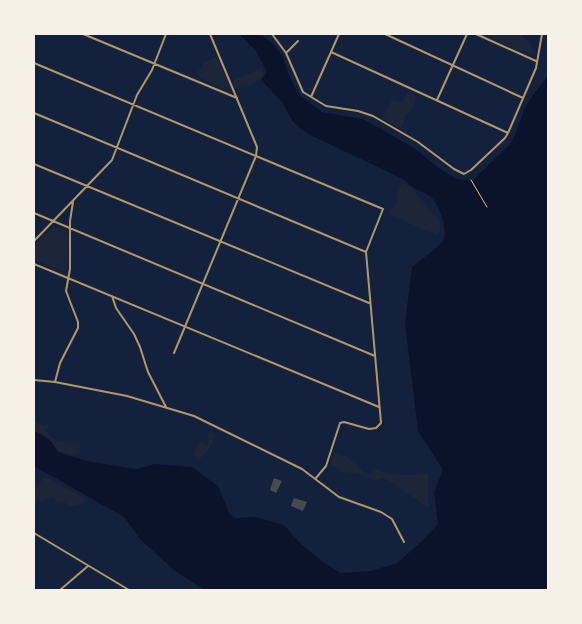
<svg xmlns="http://www.w3.org/2000/svg" width="582" height="624" viewBox="0 0 582 624" font-family="'Space Grotesk',sans-serif">
	<style>
		.green { fill: #1d2539 }
		.water { fill: #0b132b }
		.building { fill: #48494c }
		.lines { fill: none; stroke-linecap: round; stroke-linejoin: round }
		.path { stroke: #e5c07b; stroke-width: 1 }
		.minor { stroke: #b1986c; stroke-width: 2 }
	</style>
	<rect width="100%" height="100%" fill="#14213d"/>
	<path class="green" d="M486,34H520L529,42L534,53C521,54 498,41 486,35Z
		M216,57L231,88C221,92 209,82 200,77L198,72L203,63Z
		M262,68L264,74C257,82 246,89 235,87L233,80Z
		M408,92L414,93L416,98L411,112L405,114L404,123L400,129L382,118L392,100L402,103Z
		M404,183C419,193 426,208 439,219V229L437,235L390,215C390,209 394,208 396,203C398,197 398,191 400,185Z
		M54,226L65,231L68,237L67,269L64,271L34,260V247Z
		M34,421L42,425H49L46,430C54,445 66,442 81,441L79,453L72,455L57,451C52,440 45,435 34,431Z
		M212,432L214,433C213,447 207,451 198,461L193,456L197,445L201,443L207,446L209,440L207,433Z
		M334,452C347,453 358,468 368,475L373,474L375,469C391,476 411,476 428,473C429,485 427,496 429,508L385,478L376,480L360,474L343,473L330,463Z
		M45,476L84,498L82,504L68,507L65,502H58L52,497L41,502L35,499V489Z"/>
	<path class="water" d="M239,34H261L274,45L283,57L288,73L299,95L322,112L363,119L414,148L439,168L456,179L468,180L471,182L511,143C518,131 520,117 527,105C532,94 542,85 548,75V590H204L174,570L141,540L124,517L34,466V431C45,435 52,441 58,452L87,461L136,469L155,464L192,467L218,486L230,515L235,518L255,517L284,525L301,544L323,562L341,573L371,571L397,563L420,543L438,524L434,492L443,470L418,431L405,323L412,267C419,261 439,247 443,241C449,231 439,204 431,197C423,191 411,189 405,180L308,134L293,122L282,102L261,80L267,72L256,51Z"/>
	<path class="building" d="M274,478L282,481L276,493L270,490Z
		M294,498L307,502L303,511L291,506Z"/>
	<g class="lines">
		<path class="path" d="M471,180L487,207"/>
		<path class="minor" d="M83,34L237,98
			M210,34L257,147L256,156L383,209L366,252L381,423L376,428L369,429L344,422L340,423L326,466L316,478
			M272,34L286,53L303,92L326,106L358,111L373,116L418,142L454,169L464,174L471,170L505,138L508,133L536,68L542,34
			M385,34L523,98
			M476,34L536,61
			M331,52L508,133
			M286,53L298,41
			M34,63L256,156L174,353
			M311,97L339,34
			M437,100L467,34
			M34,113L366,252
			M34,164L369,303
			M34,213L375,356
			M34,241L112,160L137,95L152,70L166,34
			M34,264L379,407
			M112,296L116,308L134,334L140,347L148,372L166,407
			M34,380L55,382L127,396L194,416L302,469L339,497L381,512L392,519L404,542
			M55,382L60,363L78,328V322L66,291L70,269V221L73,202
			M34,533L129,590
			M60,590L88,566"/>
	</g>
	<rect width="582" height="624" fill="none" stroke="#f6f1e7" stroke-width="70"/>
</svg>
